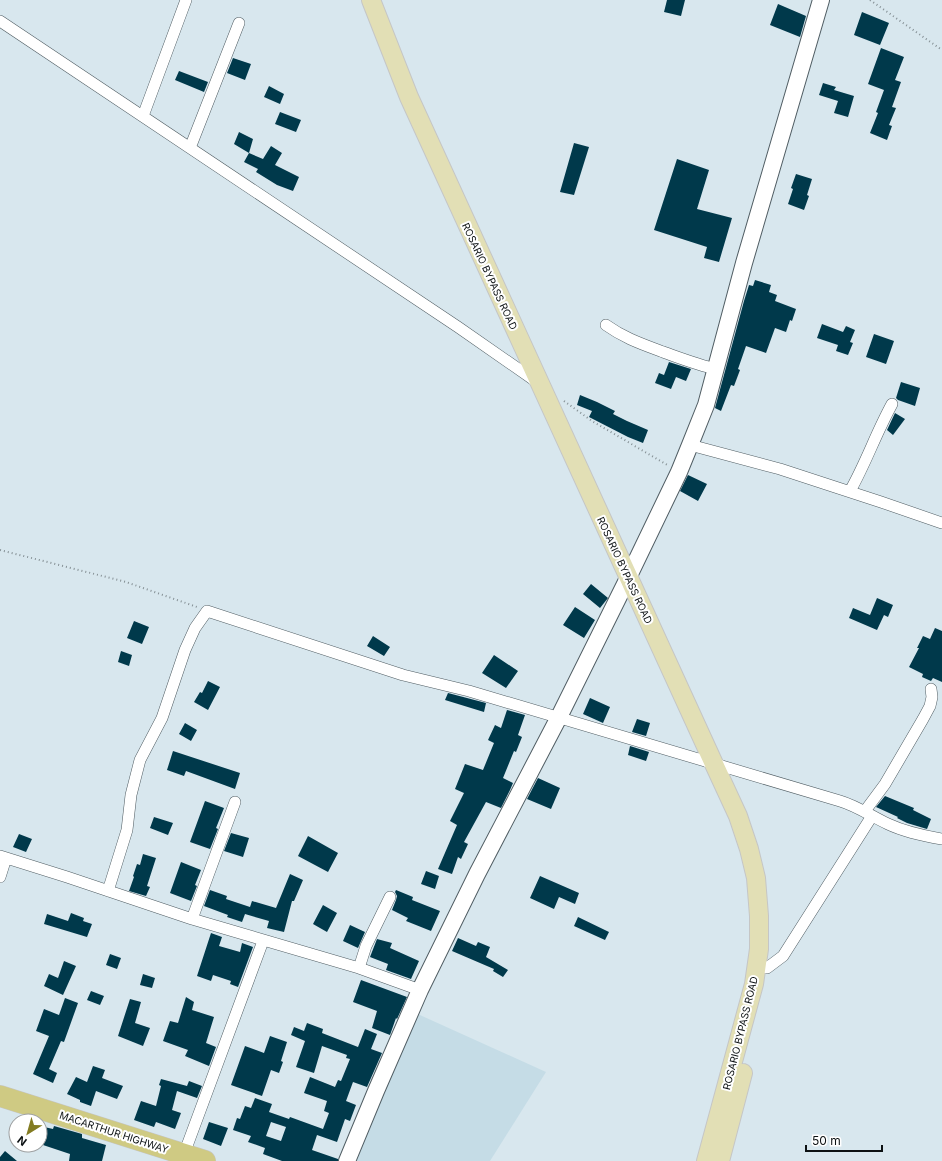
<svg xmlns="http://www.w3.org/2000/svg" width="942" height="1161" viewBox="0 0 942 1161" font-family="Inter,sans-serif">
	<style>
		.built { fill: #c5dce6 }
		.building { fill: #00394b; fill-rule: evenodd }
		.lines { fill: none; stroke-linecap: round; stroke-linejoin: round }
		.street-casing { stroke: #505d63; stroke-width: 12 }
		.secondary-casing { stroke: #505d63; stroke-width: 18 }
		.primary-casing { stroke: #c5c6c6; stroke-width: 20 }
		.highway-casing { stroke: #c5c6c6; stroke-width: 22 }
		.path { stroke: #859095; stroke-width: 2; stroke-dasharray: 1 3; stroke-linecap: butt }
		.street { stroke: #fff; stroke-width: 11 }
		.secondary { stroke: #fff; stroke-width: 16 }
		.primary { stroke: #e2dfb5; stroke-width: 18 }
		.highway { stroke: #cfca83; stroke-width: 21 }
		.labels { text-anchor: middle; stroke-width: 4; stroke-linejoin: round; paint-order: stroke }
		.street-label { font-size: 10px; fill: #0c1113; stroke: #fff }
	</style>
	<rect width="100%" height="100%" fill="#d8e7ee"/>
	<path class="built" d="M411,1011L546,1072L490,1161H351Z"/>
	<path class="building" d="M667,0H685L681,16L664,12Z
		M778,4L806,16L800,37L770,25Z
		M862,12L889,23L880,45L854,35Z
		M881,48L904,57L895,80L901,82L892,107L896,108L889,125L892,126L887,140L870,133L878,113L876,112L884,90L868,84Z
		M233,58L251,64L245,80L227,73Z
		M179,71L208,82L204,92L175,80Z
		M823,83L836,87L834,90L854,96L848,117L834,113L838,101L819,95Z
		M269,86L284,94L280,104L264,97Z
		M280,112L301,120L296,132L275,124Z
		M239,132L253,139L249,153L234,144Z
		M574,143L589,147L574,195L560,192Z
		M271,146L282,153L275,165L299,177L293,191L277,185L256,172L258,169L244,162L249,153L263,159Z
		M677,159L709,170L697,209L732,218L719,262L704,258L707,247L654,230Z
		M796,174L812,179L807,195L809,196L804,210L788,204L793,189L791,188Z
		M755,280L771,285L769,292L777,295L775,301L796,309L792,321L790,320L786,332L775,328L766,353L746,346L738,369L740,370L734,386L731,385L721,411L715,408L744,301L749,285L753,286Z
		M822,324L843,332L846,326L855,330L850,342L853,343L848,355L836,351L838,345L817,338Z
		M874,334L894,341L886,364L866,357Z
		M669,362L691,369L686,381L676,377L671,389L655,383L659,373L664,375Z
		M901,382L920,388L915,406L898,400L896,398Z
		M580,395L597,402L615,411L613,414L627,421L648,430L643,443L628,437L589,417L592,411L577,405Z
		M895,413L905,419L893,435L887,430Z
		M688,475L707,484L698,501L680,491Z
		M591,584L608,598L600,608L583,594Z
		M877,598L893,605L888,617L884,615L877,630L849,618L853,608L870,615Z
		M575,607L595,620L584,638L563,625Z
		M134,621L149,627L142,644L127,638Z
		M935,628L942,631V682L933,678L931,681L922,677L923,674L909,667L919,648H917L923,636L930,639Z
		M373,636L390,647L384,656L367,646Z
		M121,651L132,655L129,666L118,662Z
		M494,655L518,671L506,688L482,673Z
		M208,681L220,687L208,710L194,702L200,692L202,693Z
		M448,693L486,703L484,712L445,700Z
		M590,698L610,707L603,723L583,714Z
		M507,710L525,715L518,735L522,737L516,752L514,751L503,778L513,783L510,790L501,808L486,802L464,842L468,844L461,859L458,857L452,874L438,869L457,825L450,821L464,793L455,789L465,764L483,770L494,743L488,740L495,725L501,728Z
		M637,719L650,723L646,736L632,732Z
		M185,723L197,730L191,741L179,734Z
		M630,746L649,752L646,761L628,755Z
		M173,751L240,773L235,789L186,771L184,776L167,770Z
		M538,778L560,788L551,809L527,799Z
		M885,796L914,808L913,810L931,819L927,829L907,823L897,818L898,817L876,807Z
		M205,801L224,808L216,828L218,829L210,849L190,842Z
		M154,817L173,823L168,835L150,828Z
		M231,833L249,838L243,857L224,851Z
		M19,834L32,839L26,852L13,847Z
		M308,836L338,853L328,872L298,856Z
		M143,854L156,858L147,886L150,887L146,896L129,891L134,877L133,876L137,864L140,865Z
		M181,862L201,870L195,885L197,886L191,901L170,893Z
		M426,871L439,876L435,889L421,884Z
		M290,874L303,880L294,901H292L284,932L267,928L269,921L245,914L242,922L227,917L228,915L204,906L210,890L227,896L226,899L250,907L252,901L276,908Z
		M540,876L579,893L575,904L559,897L554,909L530,898Z
		M396,890L413,897L412,900L440,911L431,931L406,921L408,918L392,910L396,900L397,896L395,892Z
		M323,905L337,913L327,932L313,924Z
		M71,913L84,918L83,921L92,924L87,937L44,924L47,914L68,921Z
		M578,917L609,932L605,940L574,926Z
		M350,925L365,932L358,948L343,941Z
		M211,933L222,937L219,946L240,952L242,943L253,947L238,987L230,984L231,981L213,975L211,981L197,976Z
		M458,938L476,946L478,942L490,947L486,957L508,970L503,977L493,971L494,969L452,951Z
		M377,939L392,943L390,948L419,961L411,979L386,970L388,964L370,957Z
		M110,954L121,958L117,969L106,965Z
		M64,961L76,966L63,995L44,986L49,974L58,978Z
		M143,974L155,978L152,988L140,985Z
		M361,980L407,997L397,1019L396,1018L390,1035L372,1028L377,1011L353,1002Z
		M91,991L104,996L100,1005L87,1000Z
		M186,997L194,1002L192,1010L214,1017L206,1043L216,1047L209,1066L185,1056L188,1050L163,1041L170,1021L178,1023Z
		M65,998L78,1003L64,1042L61,1041L49,1069L57,1073L53,1083L33,1074L49,1036L36,1031L44,1009L59,1015Z
		M130,999L141,1002L135,1023L150,1028L143,1046L118,1036Z
		M307,1023L323,1029L322,1033L358,1047L365,1029L377,1034L371,1049L382,1053L367,1087L353,1082L346,1101L356,1105L350,1121L345,1119L337,1142L317,1135L312,1150L338,1159V1161H282L263,1154L265,1148L248,1142L251,1136L233,1130L237,1118L240,1119L245,1106L251,1108L255,1098L272,1104L269,1112L289,1119L290,1117L323,1129L329,1113L324,1111L327,1101L304,1093L310,1077L335,1087L338,1080L341,1081L350,1059L346,1058L347,1055L322,1046L314,1073L296,1067L305,1041L291,1035L294,1027L304,1031ZM271,1122L286,1127L281,1141L266,1136Z
		M270,1036L287,1042L281,1061L283,1062L279,1073L271,1070L262,1096L231,1085L245,1046L264,1053Z
		M93,1066L105,1070L102,1078L123,1086L117,1099L96,1091L91,1106L80,1102V1100L67,1094L76,1077L87,1082Z
		M161,1079L187,1086L189,1081L202,1086L197,1098L177,1091L172,1110L181,1113L175,1129L156,1122L154,1127L134,1120L141,1101L156,1106L161,1086L159,1085Z
		M209,1122L228,1128L221,1146L203,1139Z
		M40,1126L53,1129L54,1126L82,1134V1138L106,1145L102,1161H69L70,1154L40,1144Z
		M5,1151L17,1161H0V1157Z"/>
	<g class="lines">
		<defs>
			<path id="street" d="M0,21L458,327L537,382
				M143,116L186,0
				M190,148L239,23
				M606,325C624,338 642,344 663,352C680,358 698,365 716,369
				M690,445L780,469L881,502L942,523
				M850,491C866,463 876,433 892,404
				M865,811L885,784L923,719L930,706L932,697L931,689
				M0,856L67,877L192,919L359,968L420,990
				M0,877L6,858
				M108,891L127,830L131,795L140,760L162,718L185,650L195,628L207,611L403,675L469,691L840,801C857,806 871,816 888,824C905,832 924,836 942,839
				M192,919L235,802
				M359,968L366,946L390,897
				M767,968L783,956L872,816
				M184,1154L263,941"/>
			<path id="secondary" d="M347,1161L376,1091L420,990L477,874L559,717L628,578L679,472L690,445L706,405L744,263L821,0"/>
			<path id="primary" d="M371,0L409,97L714,764L738,816L749,849L756,878L759,916V949L754,984L706,1161
				M720,1161L743,1073"/>
			<path id="highway" d="M0,1096L205,1161"/>
		</defs>
		<use href="#street" class="street-casing"/>
		<use href="#secondary" class="secondary-casing"/>
		<use href="#primary" class="primary-casing"/>
		<use href="#highway" class="highway-casing"/>
		<path class="path" d="M870,0L942,50
			M564,401L592,421L669,466
			M0,550L126,582L197,607"/>
		<use href="#street" class="street"/>
		<use href="#secondary" class="secondary"/>
		<use href="#primary" class="primary"/>
		<use href="#highway" class="highway"/>
	</g>
	<g class="labels">
		<g class="street-label">
			<text transform="translate(490 276) rotate(65)" y="4">ROSARIO BYPASS ROAD</text>
			<text transform="translate(625 570) rotate(65)" y="4">ROSARIO BYPASS ROAD</text>
			<text transform="translate(740 1033) rotate(-76)" y="4">ROSARIO BYPASS ROAD</text>
			<text transform="translate(114 1132) rotate(18)" y="4">MACARTHUR HIGHWAY</text>
		</g>
	</g>
	<g transform="translate(28 1133) rotate(217)"><circle r="19" fill="#ffffff" stroke="#9ea0a1"/>
	<path d="M0-3L7 15L0 10L-7 15Z" fill="#837c22"/>
	<text y="-6" font-size="11" font-weight="bold" text-anchor="middle" fill="#0c1113">N</text>
	</g>
	<path d="M806 1145v6h76v-6" fill="none" stroke="#0c1113" stroke-width="2"/>
	<text x="812" y="1145" font-size="12" fill="#0c1113" stroke="#ffffff" stroke-width="3" paint-order="stroke">50 m</text>
</svg>
